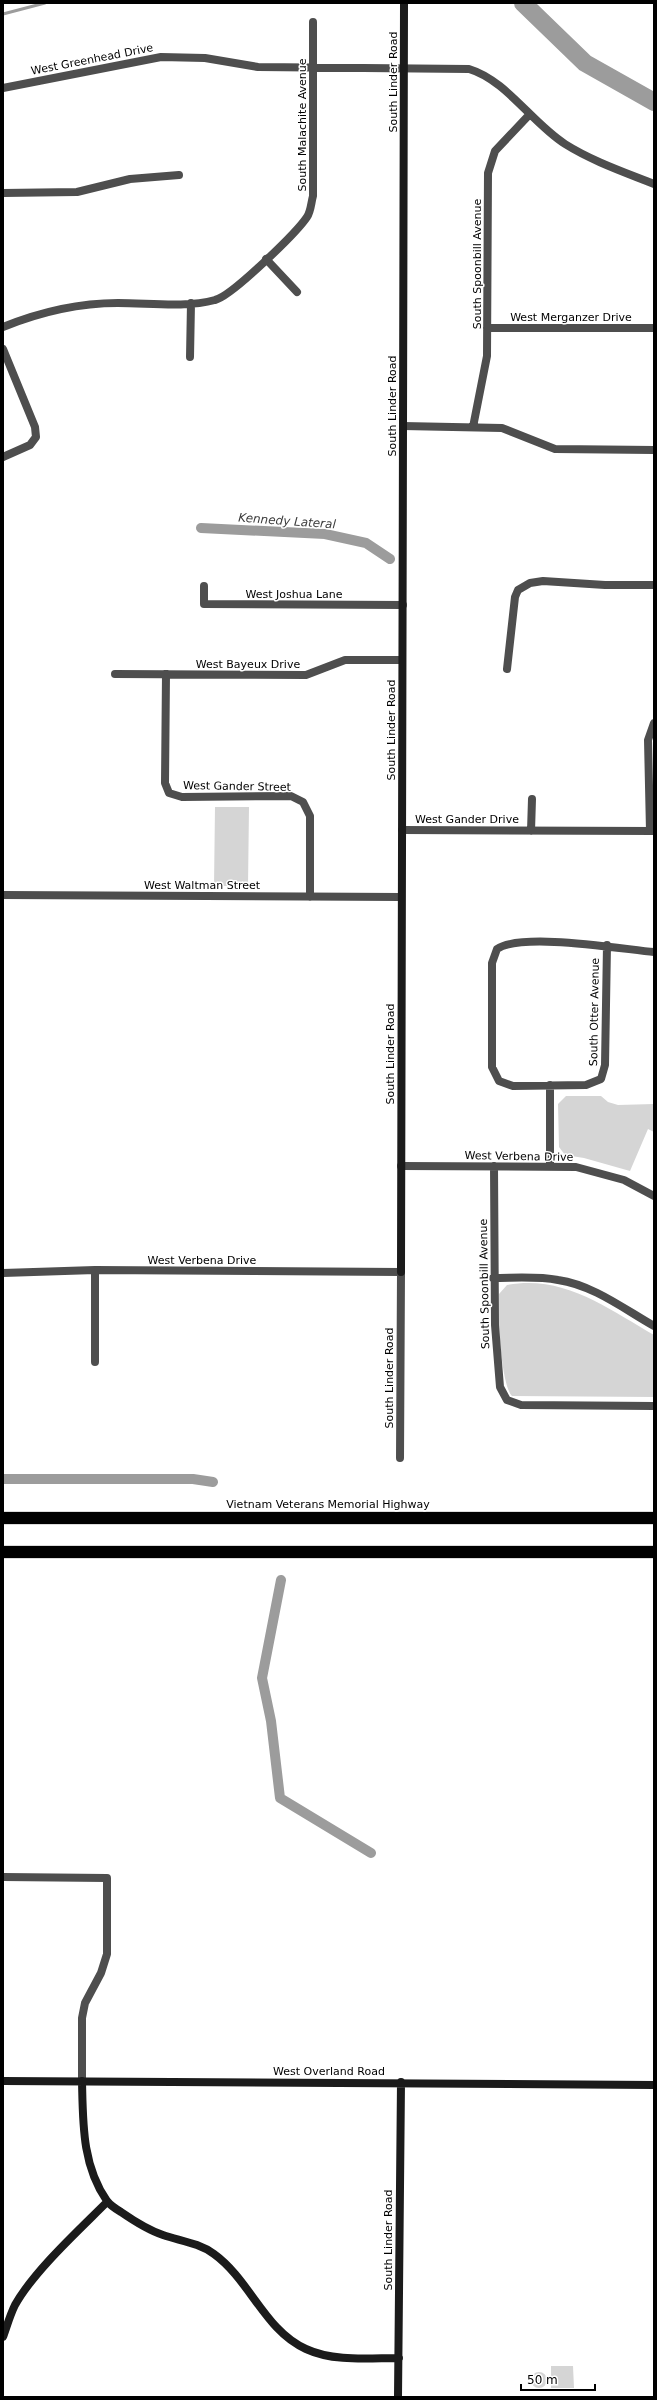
<svg xmlns="http://www.w3.org/2000/svg" width="657" height="2400" viewBox="0 0 657 2400" font-family="'DejaVu Sans',sans-serif">
	<style>
		.green { fill: #d5d5d5 }
		.lines { fill: none; stroke-linecap: round; stroke-linejoin: round }
		.stream { stroke: #9c9c9c; stroke-width: 3 }
		.canal { stroke: #9c9c9c; stroke-width: 10 }
		.river { stroke: #9c9c9c; stroke-width: 18 }
		.highway-casing { stroke: #dbdbdb; stroke-width: 14 }
		.street { stroke: #4e4e4e; stroke-width: 8 }
		.secondary { stroke: #1b1b1b; stroke-width: 8 }
		.highway { stroke: #000; stroke-width: 12 }
		.labels { text-anchor: middle; stroke-width: 3; stroke-linejoin: round; paint-order: stroke }
		.street-label { font-size: 11px; fill: #000; stroke: #fff }
		.water-label { font-size: 12px; font-style: italic; fill: #3d3d3d; stroke: #fff }
	</style>
	<rect width="100%" height="100%" fill="#fff"/>
	<path class="green" d="M215,807H249L248,886H214Z
		M566,1096H601L608,1102L618,1105L654,1104V1132L648,1129L630,1171L584,1158L565,1155L559,1147L558,1104Z
		M507,1285C563,1274 609,1309 654,1335V1397L512,1396C501,1385 497,1312 499,1294Z
		M551,2366H573L574,2388H551Z
		M531 2380a8 8 0 1 1 16 0a8 8 0 1 1-16 0Z"/>
	<g class="lines">
		<path class="stream" d="M3,14L45,3"/>
		<path class="canal" d="M201,528L325,534L366,543L390,559
			M3,1479H193L213,1482
			M281,1580L262,1678L271,1721L280,1798L371,1853"/>
		<path class="river" d="M523,3L585,63L654,102"/>
		<defs>
			<path id="highway" d="M3,1518H654
				M3,1552H654"/>
		</defs>
		<use href="#highway" class="highway-casing"/>
		<path class="street" d="M3,88L161,57L205,58L258,67L469,69C506,80 532,123 565,144C592,161 624,172 654,184
			M3,193L77,192L130,179L179,175
			M266,259L297,292
			M3,327C40,312 78,303 118,303C150,303 185,308 215,300C232,296 297,232 307,217C311,211 311,203 313,196V22
			M487,328H654
			M3,349L35,427L36,437L30,445L3,457
			M190,357L191,303
			M403,426L502,428L555,449L654,450
			M473,427L487,356L488,173L495,151L529,115
			M204,586V604L403,605
			M507,669L515,597L518,590L530,583L543,581L605,585H654
			M115,674L306,675L345,660H402
			M166,674L165,783L169,793L182,797L291,796L303,802L310,816V897
			M402,830L654,831
			M531,831L532,799
			M650,831L648,740L654,723
			M3,895L401,897
			M607,945L605,1065L601,1079L586,1085L513,1086L499,1081L492,1067V963L497,949C522,932 621,949 654,952
			M550,1085V1166
			M401,1166L576,1167L624,1180L654,1196
			M494,1166L495,1325L500,1387L507,1400L521,1405L654,1406
			M95,1270V1362
			M3,1273L95,1270L401,1272L400,1458
			M493,1278C515,1278 537,1276 558,1280C593,1285 624,1309 654,1326
			M3,1877L107,1878V1954L101,1973L85,2003L82,2018V2081"/>
		<path class="secondary" d="M401,1272L404,3
			M3,2081L654,2085
			M82,2081C83,2123 82,2165 107,2201C110,2205 116,2209 121,2212C134,2221 148,2230 163,2235C181,2241 199,2243 214,2254C250,2280 265,2331 306,2349C334,2362 369,2358 399,2358
			M3,2337C7,2326 10,2315 15,2305C34,2271 79,2230 107,2202
			M398,2397L401,2082"/>
		<use href="#highway" class="highway"/>
	</g>
	<g class="labels">
		<g class="street-label">
			<text transform="translate(92 59) rotate(-11)" y="4">West Greenhead Drive</text>
			<text transform="translate(393 82) rotate(-90)" y="4">South Linder Road</text>
			<text transform="translate(302 125) rotate(-90)" y="4">South Malachite Avenue</text>
			<text transform="translate(477 264) rotate(-90)" y="4">South Spoonbill Avenue</text>
			<text x="571" y="321">West Merganzer Drive</text>
			<text transform="translate(392 406) rotate(-90)" y="4">South Linder Road</text>
			<text x="294" y="598">West Joshua Lane</text>
			<text x="248" y="668">West Bayeux Drive</text>
			<text transform="translate(391 730) rotate(-90)" y="4">South Linder Road</text>
			<text transform="translate(237 786) rotate(1)" y="4">West Gander Street</text>
			<text x="467" y="823">West Gander Drive</text>
			<text x="202" y="889">West Waltman Street</text>
			<text transform="translate(594 1012) rotate(-89)" y="4">South Otter Avenue</text>
			<text transform="translate(390 1054) rotate(-90)" y="4">South Linder Road</text>
			<text transform="translate(519 1156) rotate(1)" y="4">West Verbena Drive</text>
			<text x="202" y="1264">West Verbena Drive</text>
			<text transform="translate(484 1284) rotate(-91)" y="4">South Spoonbill Avenue</text>
			<text transform="translate(389 1378) rotate(-90)" y="4">South Linder Road</text>
			<text x="328" y="1508">Vietnam Veterans Memorial Highway</text>
			<text x="329" y="2075">West Overland Road</text>
			<text transform="translate(388 2240) rotate(-90)" y="4">South Linder Road</text>
		</g>
		<g class="water-label">
			<text transform="translate(287 521) rotate(4)" y="4">Kennedy Lateral</text>
		</g>
	</g>
	<rect width="657" height="2400" fill="none" stroke="#000000" stroke-width="8"/>
	<path d="M521 2384v6h74v-6" fill="none" stroke="#000000" stroke-width="2"/>
	<text x="527" y="2384" font-size="12" fill="#000000" stroke="#ffffff" stroke-width="3" paint-order="stroke">50 m</text>
</svg>
